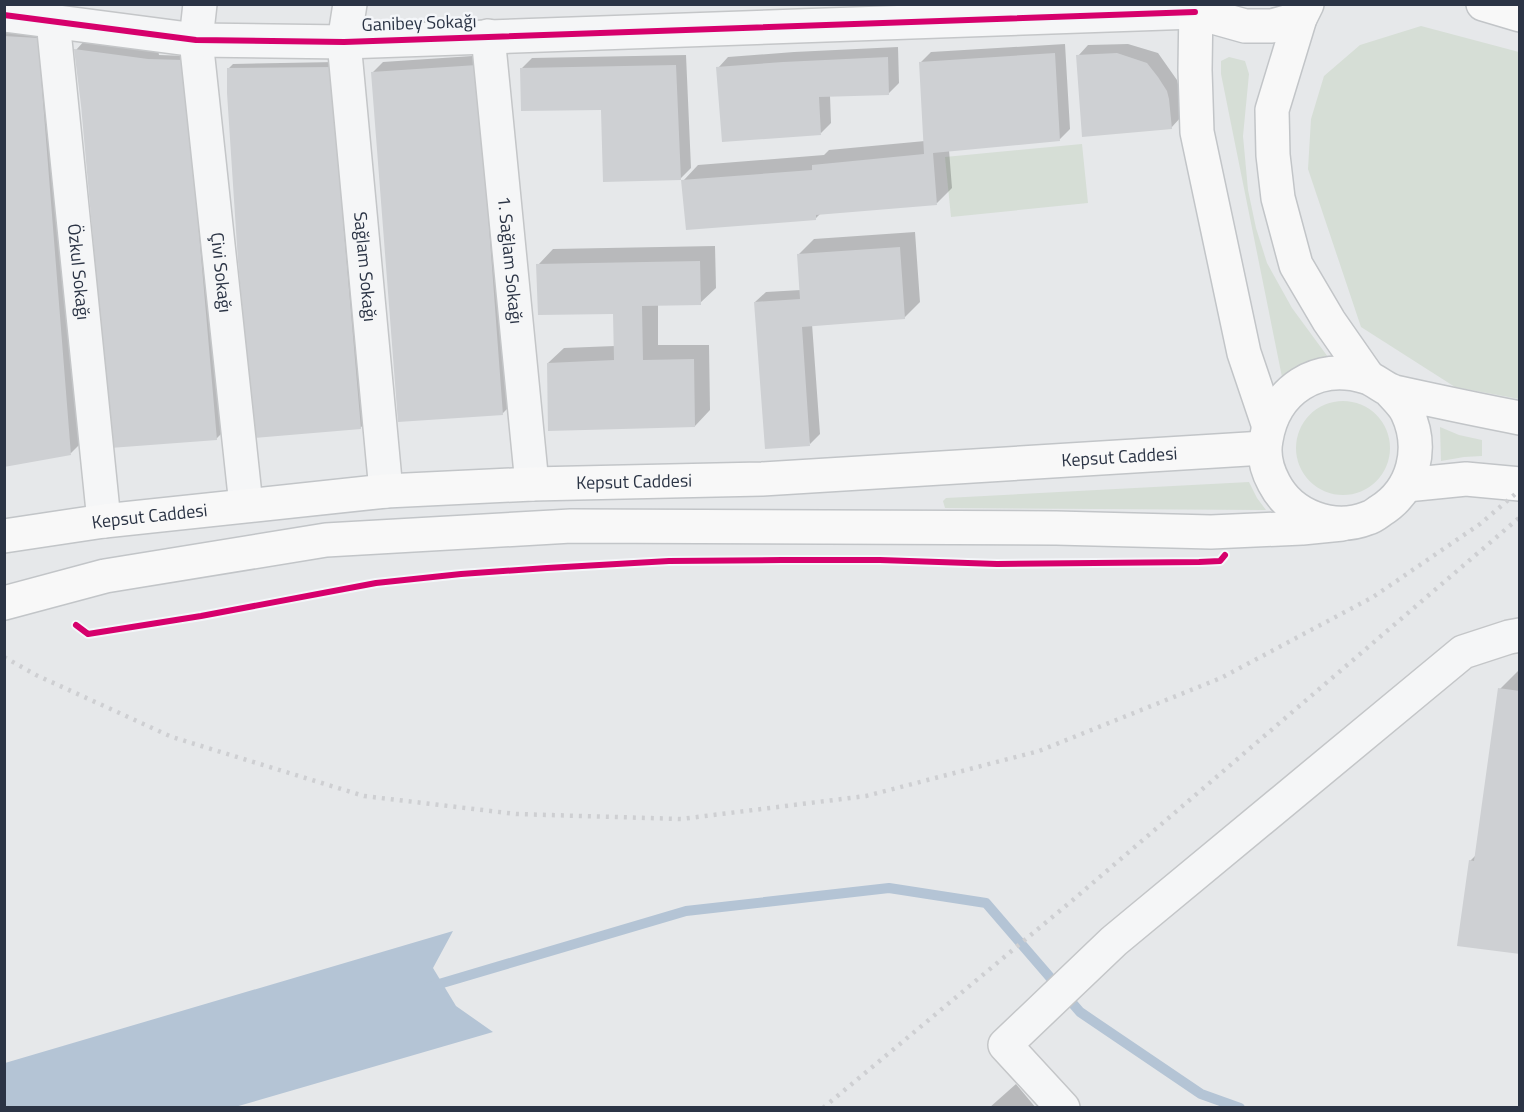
<svg xmlns="http://www.w3.org/2000/svg" width="1524" height="1112" viewBox="0 0 1524 1112" font-family="'Titillium Web',sans-serif">
	<style>
		.green { fill: #d6ded6 }
		.water { fill: #b4c4d5 }
		.shadow { fill: #0003 }
		.lines { fill: none; stroke-linecap: round; stroke-linejoin: round }
		.stream { stroke: #b4c4d5; stroke-width: 10 }
		.building { fill: #ced0d3 }
		.minor-casing { stroke: #c4c6c8; stroke-width: 36 }
		.major-casing { stroke: #c2c5c8; stroke-width: 36 }
		.minor { stroke: #f5f6f7; stroke-width: 33 }
		.major { stroke: #f8f8f8; stroke-width: 33 }
		.rail { stroke: #cecfd2; stroke-width: 4.5; stroke-dasharray: 3 6; stroke-linecap: butt }
		.cycleway-casing { stroke: #f4f6f9; stroke-width: 10 }
		.cycleway { stroke: #d6006c; stroke-width: 6 }
		.labels { text-anchor: middle; stroke-width: 5; stroke-linejoin: round; paint-order: stroke }
		.street-label { font-size: 18px; fill: #2b3445; stroke: #f4f6f9 }
	</style>
	<rect width="100%" height="100%" fill="#e6e8ea"/>
	<path class="green" d="M1421,26L1519,52V399L1455,387L1361,327L1308,169L1311,119L1324,76L1360,45Z
		M1229,57L1245,61L1249,74L1243,136L1248,190L1256,228L1267,263L1292,308L1328,357C1311,361 1296,366 1282,377L1221,74V61Z
		M1082,144L1088,203L951,217L945,157Z
		M1296 448a47 47 0 1 1 94 0a47 47 0 1 1-94 0Z
		M1440,427L1459,435L1482,440V456L1464,457L1441,461Z
		M1249,482L1257,498L1266,510L945,508L943,501L946,498Z"/>
	<path class="water" d="M453,931L433,968L456,1006L493,1032L235,1107H5V1063Z"/>
	<path class="shadow" d="M4,25L48,28L81,443L71,453L4,465Z
		M86,39L158,49L159,55L188,56L227,428L216,439L83,105L76,50Z
		M1065,44L1070,129L1060,139L949,150L952,188L937,203L821,213L816,218L683,181L698,165L824,155L829,150L925,141L920,63L931,52Z
		M1128,44L1158,53L1177,80L1179,88L1181,117L1171,128L1078,56L1088,45Z
		M898,47L899,83L889,93L830,96L831,123L821,133L718,68L728,57L794,52Z
		M487,55L513,403L502,414L372,73L383,62Z
		M686,55L691,168L680,179L602,108L522,68L532,58Z
		M336,62L371,418L360,428L228,69L233,64Z
		M915,232L920,302L904,318L812,324L820,434L810,444L755,302L766,292L801,290L798,255L814,239Z
		M715,246L716,288L700,303L658,304V345H709L710,410L695,426L548,363L564,348L615,346V313L538,265L553,249Z
		M1520,669V953L1470,861L1476,855L1500,689Z
		M1016,1084L1036,1108H989Z"/>
	<g class="lines">
		<path class="stream" d="M429,987L686,911L889,888L986,903L1080,1012L1201,1094L1240,1108"/>
	</g>
	<path class="building" d="M4,36L38,38L71,455L4,467Z
		M74,49L148,59L184,60L217,440L110,448L105,373L81,105Z
		M1055,53L1060,141L933,153L937,205L816,215V220L686,230L681,180L812,170V165L924,154L919,62Z
		M1117,53L1147,63L1158,77L1167,91L1169,99L1172,129L1082,137L1076,55Z
		M888,57L889,95L819,97L821,135L722,142L716,67L783,62Z
		M477,65L503,415L398,422L371,72Z
		M676,65L681,180L603,182L601,110L521,111L520,68Z
		M332,67L335,127L361,429L254,438L238,261L227,93V68Z
		M900,247L905,319L802,327L810,446L765,449L754,302L800,299L797,254Z
		M700,261L701,305L642,306L643,360L694,359L695,427L548,431L547,363L614,360L613,314L538,315L536,264Z
		M1498,688L1520,691V954L1457,946L1469,860L1474,861Z"/>
	<g class="lines">
		<defs>
			<g id="minor">
				<path id="s1" d="M200,4L196,40L246,505"/>
				<path id="s2" d="M350,4L344,42L386,491"/>
				<path d="M4,15L196,40L344,42L1195,12"/>
				<path id="s3" d="M53,21L104,521"/>
				<path id="s4" d="M488,36L532,484"/>
				<path d="M1063,1108L1005,1045L1114,941L1463,652L1509,637L1520,635"/>
			</g>
			<g id="major">
				<path d="M1196,4L1195,70L1197,132L1244,353L1268,424"/>
				<path d="M1307,4L1300,18L1272,110L1273,155L1278,198L1296,265L1329,321L1368,377"/>
				<path d="M1483,4L1520,15"/>
				<path d="M1195,12L1245,26H1272L1300,18"/>
				<path d="M1390,391C1395,397 1403,404 1407,412C1424,448 1414,490 1380,511C1376,514 1372,517 1368,518C1333,532 1291,516 1274,483C1267,470 1263,455 1266,440C1274,390 1317,362 1366,377C1376,380 1384,389 1395,392C1436,401 1478,410 1520,418"/>
				<path d="M1406,485L1466,479L1520,484"/>
				<path id="s5" d="M4,536L104,521L386,491L532,484L762,479L1264,448"/>
				<path d="M4,603L105,576L326,540L571,526L1056,528L1211,532L1302,528L1342,524"/>
			</g>
		</defs>
		<use href="#minor" class="minor-casing"/>
		<use href="#major" class="major-casing"/>
		<use href="#minor" class="minor"/>
		<use href="#major" class="major"/>
		<path class="rail" d="M4,657L36,675L172,737L364,796L516,814L681,819L866,796L1039,751L1221,678L1373,597L1480,524L1520,490
			M823,1108L1074,899L1520,517"/>
		<defs>
			<path id="cycleway" d="M4,15L196,40L344,42L1195,12
				M76,625L88,634L201,616L376,583L461,574L547,568L669,561L782,560H880L997,564L1199,562L1220,561L1225,555"/>
		</defs>
		<use href="#cycleway" class="cycleway-casing"/>
		<use href="#cycleway" class="cycleway"/>
	</g>
	<g class="labels">
		<g class="street-label">
			<text transform="translate(419 23) rotate(-2)" y="6">Ganibey Sokağı</text>
			<text dy="6" stroke="none"><textPath href="#s4" startOffset="225">1. Sağlam Sokağı</textPath></text>
			<text dy="6" stroke="none"><textPath href="#s2" startOffset="264">Sağlam Sokağı</textPath></text>
			<text dy="6" stroke="none"><textPath href="#s3" startOffset="252">Özkul Sokağı</textPath></text>
			<text dy="6" stroke="none"><textPath href="#s1" startOffset="270">Çivi Sokağı</textPath></text>
			<text dy="6" stroke="none"><textPath href="#s5" startOffset="1119">Kepsut Caddesi</textPath></text>
			<text dy="6" stroke="none"><textPath href="#s5" startOffset="633">Kepsut Caddesi</textPath></text>
			<text dy="6" stroke="none"><textPath href="#s5" startOffset="147">Kepsut Caddesi</textPath></text>
		</g>
	</g>
	<rect width="1524" height="1112" fill="none" stroke="#2b3445" stroke-width="12"/>
</svg>
